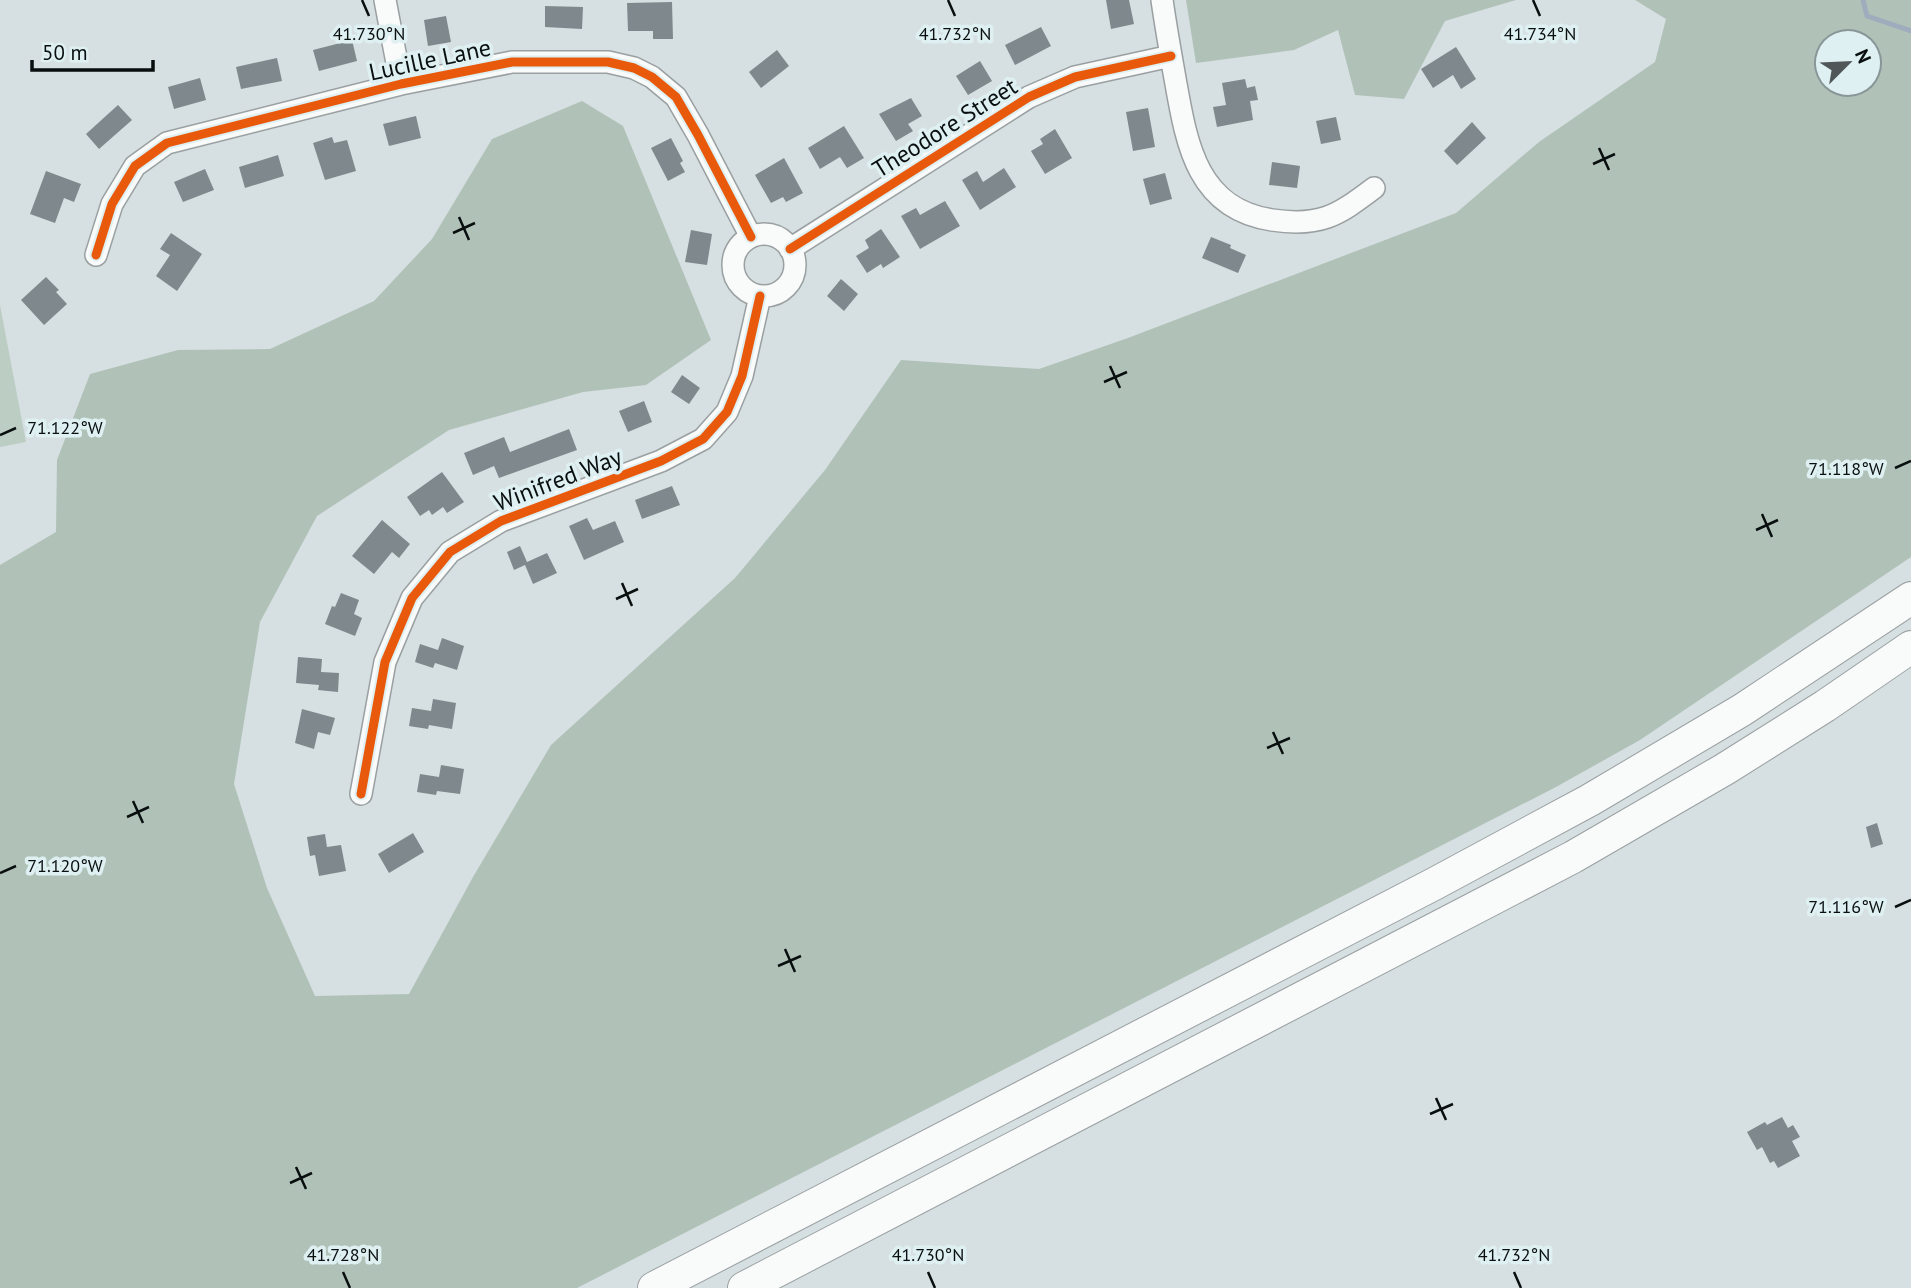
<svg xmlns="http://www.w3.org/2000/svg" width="1911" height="1288" viewBox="0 0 1911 1288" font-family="'PT Sans',sans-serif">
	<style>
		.green { fill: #bccec4 }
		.forest { fill: #b0c2b8; fill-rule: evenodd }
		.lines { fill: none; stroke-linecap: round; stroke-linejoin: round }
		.stream { stroke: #9eacbe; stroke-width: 5 }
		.building { fill: #7f888c }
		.minor-casing { stroke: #9aa0a1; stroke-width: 24 }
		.highway-casing { stroke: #9aa0a1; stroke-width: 34 }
		.minor { stroke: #f9fafa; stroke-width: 21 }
		.highway { stroke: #f9fafa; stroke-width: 32 }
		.cycleway-casing { stroke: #dff0f2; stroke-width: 13 }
		.cycleway { stroke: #e8590c; stroke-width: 9 }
		.ticks { fill: none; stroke: #090e0f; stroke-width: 2.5 }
		.labels { text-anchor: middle; stroke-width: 7; stroke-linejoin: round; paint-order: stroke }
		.street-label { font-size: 24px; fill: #090e0f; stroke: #dff0f2 }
		.ticks-label { font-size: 18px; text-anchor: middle; fill: #090e0f; stroke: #dff0f2; stroke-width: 7; stroke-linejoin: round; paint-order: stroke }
	</style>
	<rect width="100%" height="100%" fill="#d6dfe1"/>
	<path class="green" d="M0,305L26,442L0,447Z"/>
	<path class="forest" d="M1186,0H1516L1445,21L1404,99L1355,95L1338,30L1294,50L1196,63Z
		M1635,0H1911V557L1640,740L1556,787L577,1288H0V565L56,532L57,460L90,374L178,350L270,349L374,301L432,239L492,139L582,101L623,126L711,340L646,385L583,392L449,430L317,516L260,622L234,784L267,888L315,996L409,994L473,877L551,745L735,578L825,470L901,360L1039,369L1128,338L1456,213L1539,142L1655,62L1666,19ZM1869,42V84H1827V42Z"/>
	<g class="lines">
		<path class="stream" d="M1863,0L1867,16L1911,31"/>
	</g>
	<path class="building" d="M1106,0H1129L1134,24L1111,29Z
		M672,2L673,39H653V31H628L627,3Z
		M545,6L583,7L582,29L545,27Z
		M446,16L451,42L428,46L424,20Z
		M1041,27L1051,46L1015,65L1005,45Z
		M352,40L357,61L319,71L313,50Z
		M1456,47L1476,79L1461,89L1453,75L1433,88L1421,69Z
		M777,50L789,66L761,88L749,72Z
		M277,58L282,81L241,89L236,67Z
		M980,61L992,81L968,95L956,76Z
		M200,78L206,100L174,109L168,87Z
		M1245,79L1247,88L1255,86L1258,100L1250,101L1253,120L1217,127L1213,107L1226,105L1222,83Z
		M911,98L922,116L908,124L913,131L896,141L879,114Z
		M118,105L132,120L99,149L86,134Z
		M1148,108L1155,147L1133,151L1126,112Z
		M416,116L421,138L389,146L383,124Z
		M1336,117L1341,140L1321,144L1316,121Z
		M1472,122L1486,138L1457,165L1444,151Z
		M844,126L864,158L847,168L840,157L820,169L808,148Z
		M1055,129L1072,158L1045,174L1031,151L1043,144L1040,139Z
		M332,137L334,143L347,140L356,171L325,180L313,143Z
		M671,138L683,161L680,163L685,172L668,181L651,148Z
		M278,155L284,176L245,188L239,167Z
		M784,158L803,193L786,202L783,197L771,203L755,175Z
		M1272,162L1300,166L1297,188L1269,185Z
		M1004,168L1016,187L980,210L962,180L977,171L983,182Z
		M205,169L214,190L183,202L174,182Z
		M46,171L81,184L74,202L64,198L55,223L30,214Z
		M1165,173L1172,199L1150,205L1143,179Z
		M945,201L960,226L920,249L901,216L916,208L920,215Z
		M881,229L900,257L883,268L881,264L867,273L856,256L869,248L865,240Z
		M691,230L712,234L707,265L685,262Z
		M171,233L202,254L177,291L156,276L170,255L160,249Z
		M1211,237L1231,245L1230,248L1246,255L1238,273L1202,258Z
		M46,277L59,290L56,292L67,304L44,325L21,300Z
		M841,279L858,294L844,311L827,296Z
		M682,375L700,388L689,404L671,392Z
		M644,401L652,422L628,432L619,411Z
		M569,429L577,450L499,478L494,466L473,475L464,453L504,437L510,452Z
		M442,472L464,502L447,513L443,507L432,515L429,510L420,516L407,497Z
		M672,486L680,505L642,519L635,500Z
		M587,518L593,530L615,521L624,542L584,560L569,526Z
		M382,520L410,544L399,558L392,552L374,574L352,556Z
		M520,546L527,562L547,553L557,573L533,584L525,565L514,570L507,552Z
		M341,593L359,600L354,614L362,618L355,636L325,624L332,606L335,607Z
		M442,638L464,646L457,670L435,663L433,668L415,662L420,644L438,650Z
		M298,657L322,659L321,672L339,673L338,692L318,690L319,685L296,683Z
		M433,699L456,703L452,729L429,725L428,729L409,726L412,708L431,711Z
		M302,709L335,718L330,735L318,732L314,749L295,743Z
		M441,765L464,769L460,794L437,791L436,795L417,792L420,774L439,777Z
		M1877,823L1883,844L1871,848L1866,827Z
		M413,833L424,852L389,873L378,854Z
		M325,834L327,847L341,845L346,871L319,876L315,855L310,856L307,837Z
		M1782,1117L1788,1128L1793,1125L1800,1137L1792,1141L1800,1156L1778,1168L1774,1161L1770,1163L1762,1147L1757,1150L1747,1132L1765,1122L1767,1125Z"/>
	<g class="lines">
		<defs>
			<path id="minor" d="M385,0L401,84
				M1162,0C1166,28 1171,56 1176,84C1187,146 1198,209 1272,220C1320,227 1337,216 1374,188
				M733 265a31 31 0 1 1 62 0a31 31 0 1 1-62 0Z
				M790,249L1029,97L1075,77L1171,56
				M96,255L112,204L135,166L167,143L401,84L512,62H608L634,68L652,77L676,97L698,135L751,237
				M361,794L385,662L412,598L450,552L501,521L661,461L703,439L727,412L742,376L760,296"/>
			<path id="highway" d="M654,1288L1434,884L1590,800L1742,710L1911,598
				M744,1288L1573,857L1725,769L1825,706L1911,647"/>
		</defs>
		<use href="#minor" class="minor-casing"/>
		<use href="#highway" class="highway-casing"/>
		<use href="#minor" class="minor"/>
		<use href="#highway" class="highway"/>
		<defs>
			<path id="cycleway" d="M790,249L1029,97L1075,77L1171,56
				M96,255L112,204L135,166L167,143L401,84L512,62H608L634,68L652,77L676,97L698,135L751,237
				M361,794L385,662L412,598L450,552L501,521L661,461L703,439L727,412L742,376L760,296"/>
		</defs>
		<use href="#cycleway" class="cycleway-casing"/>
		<use href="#cycleway" class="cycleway"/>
	</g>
	<path class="ticks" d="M362,0L369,16M948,0L955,16M1533,0L1540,16M1599,148L1609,170M1593,164L1615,154M459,217L469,240M453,233L475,223M1110,366L1120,388M1104,382L1127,372M0,435L16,428M1895,468L1911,461M1762,514L1772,537M1756,530L1778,520M622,583L632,606M616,599L638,589M1273,732L1283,754M1267,748L1290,738M133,801L143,823M127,817L149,807M0,873L16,866M1895,907L1911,900M785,949L795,972M778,966L801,956M1436,1098L1446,1120M1430,1114L1453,1104M296,1167L306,1189M290,1183L312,1173M343,1272L350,1288M928,1272L935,1288M1514,1272L1521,1288"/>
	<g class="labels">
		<g class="street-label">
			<text transform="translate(430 60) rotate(-12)" y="8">Lucille Lane</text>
			<text transform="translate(945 128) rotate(-32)" y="8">Theodore Street</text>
			<text transform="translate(558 480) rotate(-21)" y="8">Winifred Way</text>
		</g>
	</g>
	<g class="ticks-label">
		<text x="369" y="40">41.730°N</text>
		<text x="955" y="40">41.732°N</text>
		<text x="1540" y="40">41.734°N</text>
		<text x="65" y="434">71.122°W</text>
		<text x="1846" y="475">71.118°W</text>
		<text x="65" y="872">71.120°W</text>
		<text x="1846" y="913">71.116°W</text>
		<text x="343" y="1261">41.728°N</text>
		<text x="928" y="1261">41.730°N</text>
		<text x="1514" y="1261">41.732°N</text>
	</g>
	<g transform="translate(1848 63) rotate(66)"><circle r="33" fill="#dff0f2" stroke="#899697" stroke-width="2"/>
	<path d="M0-5L12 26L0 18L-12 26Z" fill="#515758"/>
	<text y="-10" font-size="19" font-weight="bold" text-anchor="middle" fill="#090e0f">N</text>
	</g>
	<path d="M32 60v10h121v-10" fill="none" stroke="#090e0f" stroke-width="3.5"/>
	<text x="42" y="60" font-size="21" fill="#090e0f" stroke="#dff0f2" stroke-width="5" paint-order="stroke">50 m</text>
</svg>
